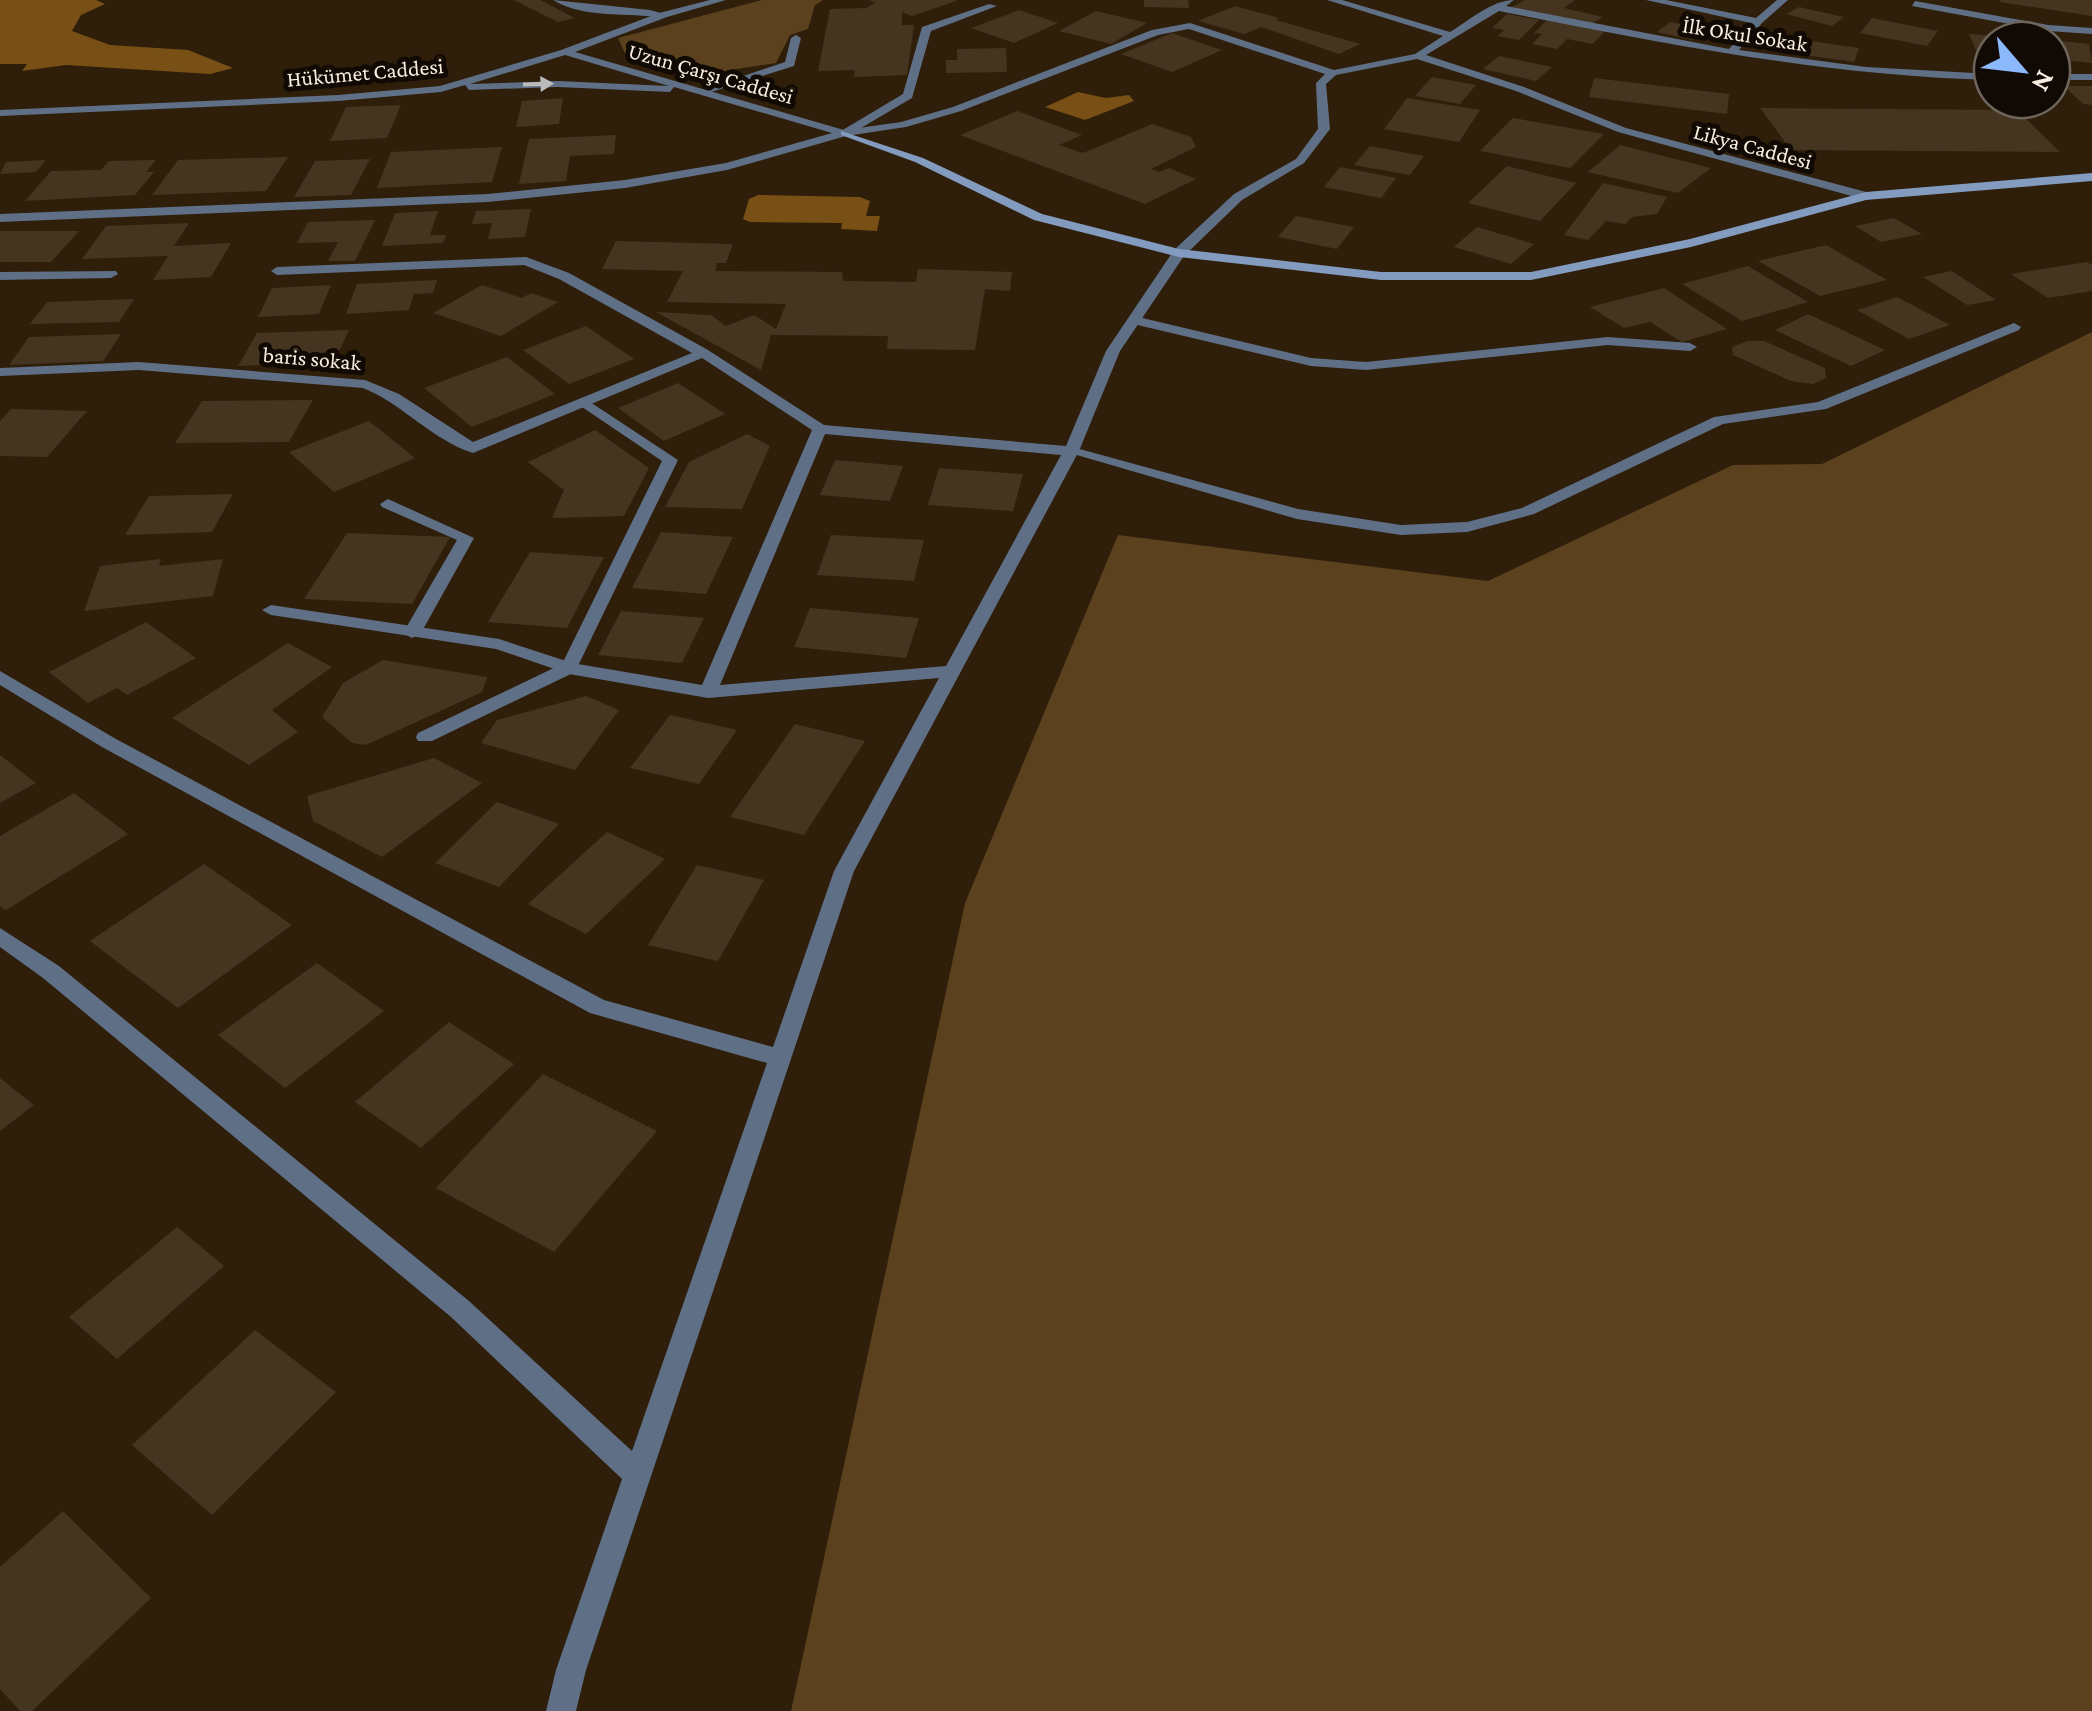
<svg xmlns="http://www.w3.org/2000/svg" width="2092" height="1711" viewBox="0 0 2092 1711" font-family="'Crimson Pro',serif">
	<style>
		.green { fill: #5b411e }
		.water { fill: #784f14 }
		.building { fill: #453520 }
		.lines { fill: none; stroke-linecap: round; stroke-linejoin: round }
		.lane { fill: #5f6f86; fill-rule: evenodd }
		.street { fill: #5f6f86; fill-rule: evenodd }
		.secondary { fill: #829bbf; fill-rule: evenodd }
		.oneway { fill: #bbbbbd }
		.labels { text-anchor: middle; stroke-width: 10; stroke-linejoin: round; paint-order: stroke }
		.far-street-label { font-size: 22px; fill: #f9eee1; stroke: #110a04 }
	</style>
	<rect width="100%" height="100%" fill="#2e1e0a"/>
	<path class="green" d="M762,0H823L815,5L808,29L790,35L776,63L699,75L627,58L618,38Z
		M2092,332V1711H791L965,903L1118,535L1488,581L1733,465L1822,464Z"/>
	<path class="water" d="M0,0H96L105,4L81,15L72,31L110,45L188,50L233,68L210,74L66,65L22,71L27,64H0Z
		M1078,92L1106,98L1129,95L1134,101L1085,120L1045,107Z
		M758,195L860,197L870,201L866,216H880L877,231L841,229L842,223L750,222L743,219L749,199Z"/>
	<path class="building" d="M514,0H540L575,18L558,22Z
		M869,0H956V1L912,16L902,12V25H914L907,75L854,77L855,70L818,71L830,9L866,8L875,3Z
		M1144,0H1188L1189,8L1144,7Z
		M1525,0H1575L1564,8L1603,17L1591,24L1510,8Z
		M2000,0H2092V16L2000,2Z
		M1235,6L1279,18L1276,20L1360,44L1339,54L1261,27L1244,34L1198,21Z
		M1799,7L1844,17L1832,26L1786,14Z
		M1019,10L1058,23L1014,43L971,28Z
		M1096,11L1147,23L1111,44L1059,31Z
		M1507,14L1539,20L1519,40L1498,36L1504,30L1492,28Z
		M1872,18L1938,31L1927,46L1860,33Z
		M1547,20L1605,31L1593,44L1567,39L1557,49L1532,44L1542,34L1534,33Z
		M1670,22L1706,30L1693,40L1657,32Z
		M1172,33L1222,50L1172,72L1121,54Z
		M1969,34L2010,37V40H1992V54L1977,53Z
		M1783,37L1859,48L1854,62L1777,51Z
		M2052,40L2089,44L2092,63L2052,59Z
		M1006,48L1007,72L946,73V60H957V49Z
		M1499,56L1552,67L1536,81L1483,69Z
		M1432,77L1476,85L1460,104L1415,96Z
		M1594,78L1729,94L1727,114L1589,97Z
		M2064,86H2092V105L2083,104Z
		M563,98L559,124L516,127L522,101Z
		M1407,98L1480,110L1459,142L1384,129Z
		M401,105L387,138L330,141L346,107Z
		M1760,108L2017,110L2060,152L1791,150Z
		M1017,111L1082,135L1059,145L1083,153L1152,124L1191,137L1196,147L1151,169L1159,172L1169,168L1196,179L1145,204L960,135Z
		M1513,118L1604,134L1570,168L1480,151Z
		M616,135L614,154L570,156L566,181L519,184L529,139Z
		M1620,145L1711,168L1678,193L1588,172Z
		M1370,146L1424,156L1410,175L1354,165Z
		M502,147L492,182L377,188L391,152Z
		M288,157L266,191L152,195L178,160Z
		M370,159L351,195L294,197L315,161Z
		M46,160L36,172L0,174L6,162Z
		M156,160L146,172H154L135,195L25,201L51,171L101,170L109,161Z
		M1507,166L1576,183L1540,221L1468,203Z
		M1340,167L1396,178L1381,198L1324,187Z
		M1603,183L1667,197L1657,214L1632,217L1625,224L1606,221L1588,240L1564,235Z
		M531,209L525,237L488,239L492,223L472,224L476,211Z
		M438,211L430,235H446L443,243L382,246L395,213Z
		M1296,216L1354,227L1337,249L1278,237Z
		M1894,218L1922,234L1881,242L1855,226Z
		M375,220L355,261H328L338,242L297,243L308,222Z
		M189,223L174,246L231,243L211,277L153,280L168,256L82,259L106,226Z
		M1477,227L1534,244L1511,264L1454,247Z
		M0,231H79L51,262H0Z
		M616,241L733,244L726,263H717L715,271L842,272L843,281L916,282L918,269L1012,272L1010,291L985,289L975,350L887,349L888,336L771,335L761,370L656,312L711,315L726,326L754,315L776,329L786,304L667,302L683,271L602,269Z
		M1826,245L1887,280L1820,296L1758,261Z
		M2087,262L2092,265V291L2048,298L2011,274Z
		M1748,266L1808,302L1742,321L1682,284Z
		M1952,271L1996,300L1967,305L1923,277Z
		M437,280L433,293L414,294L409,310L346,314L357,284Z
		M331,285L319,314L258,317L272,288Z
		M482,285L522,298L531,293L558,302L501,336L433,313Z
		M1664,288L1727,329L1682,342L1650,322L1624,328L1590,307Z
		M1897,297L1950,325L1909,339L1857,310Z
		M134,299L119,322L30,324L47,302Z
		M1808,314L1885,350L1851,366L1775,330Z
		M586,326L634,359L569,384L523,350Z
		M349,330L334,362L238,366L257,333Z
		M121,334L103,361L9,365L29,337Z
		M1747,341H1764L1825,368L1826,378L1813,384L1791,381L1733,355L1732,347Z
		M507,357L555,394L472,427L424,388Z
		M678,383L725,414L664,441L618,408Z
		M313,400L289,442L175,443L202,401Z
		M11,409L87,411L47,457L0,456V421Z
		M369,421L415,458L334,492L289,452Z
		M595,430L649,468L624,516L552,518L564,490L528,462Z
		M747,434L770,446L742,509L665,507L689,462Z
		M835,460L903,466L890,501L820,495Z
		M939,468L1023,474L1013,511L928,505Z
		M233,494L212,532L125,535L149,496Z
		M661,532L733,537L706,594L632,588Z
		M347,533L450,537L412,604L304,599Z
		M831,535L924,540L914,581L817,575Z
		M530,552L604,557L567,628L488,622Z
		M161,559L159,566L223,559L213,596L84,611L100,566Z
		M810,608L919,618L906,658L794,647Z
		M621,611L704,618L682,663L598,655Z
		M146,622L196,658L127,695L117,688L88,703L49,672Z
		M288,643L332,667L272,710L298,732L249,765L172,718Z
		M383,660L487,677L482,692L366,745L352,743L322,717L343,683Z
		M586,696L619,710L575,770L481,743L497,720Z
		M670,715L737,730L699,784L630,768Z
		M795,724L865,741L804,835L730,817Z
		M0,755L36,783L0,803Z
		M434,758L482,783L382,857L313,821L307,796Z
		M74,793L128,834L6,910L0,906V836Z
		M497,802L559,824L499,887L435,863Z
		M607,832L665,859L586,934L528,904Z
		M204,864L292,925L178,1008L90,941Z
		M697,865L764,880L718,961L648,945Z
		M317,963L384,1011L285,1088L218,1035Z
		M449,1022L514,1064L421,1148L355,1102Z
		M543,1074L657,1131L554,1252L436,1188Z
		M0,1078L34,1105L0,1131Z
		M177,1227L224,1266L117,1359L69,1317Z
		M255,1330L336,1392L212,1515L132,1445Z
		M63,1511L151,1598L32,1711H20L0,1689V1567Z"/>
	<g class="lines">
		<path class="lane" d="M553,0L650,10L668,15L663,18C628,12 584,19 553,0Z
			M1915,1L2048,25L2092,28V34L2048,31L1912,6Z
			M989,4L997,6L931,31L912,98L849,135H841V131L903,94L922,27Z
			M796,35L801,38L794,66L711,92L702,90L785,62L791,38Z
			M1134,316L1311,358L1366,362L1608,337L1690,343L1697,347L1690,351L1608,345L1366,370L1311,366L1129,323L1127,320Z
			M2014,323L2021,327L2019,330L1826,409L1723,424L1534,514L1467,532L1401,535L1297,519L1063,451L1071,446L1076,448L1298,509L1401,525L1467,522L1522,508L1714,417L1818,402Z
			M584,398L678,460L575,672L432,741H418L416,737L418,733L562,664L662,461L579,405L577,402Z
			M388,499L474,538L421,633L412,638L403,633L457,540L382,507L380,504Z"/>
		<path class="street" d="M710,0H726L667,17L575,52L844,130L901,122L953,107L1152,30L1190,23L1334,70L1415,54L1443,36L1327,0H1342L1450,32C1470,20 1492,0 1514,0L1506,6L1729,49L1751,23L1646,0H1666L1756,18L1777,0H1788L1762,23L1739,50L1866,67L1992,74V80C1824,76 1663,43 1499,11L1426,55L1524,87L1626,128L1870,193L1872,196L1866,200L1618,132L1516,91L1417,59L1336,75L1326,84L1330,129L1304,163L1242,200L1184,256L1120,351L1079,451L854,871L586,1670L576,1711H546L556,1670L622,1479L451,1317L43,978L0,947V928L59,966L469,1301L632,1451L767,1063L590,1013L102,747L0,685V671L116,739L604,1000L773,1047L834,871L939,678L708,698L569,674L496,649L271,615L262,610L271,605L499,639L572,663L702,685L812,430L702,358L473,453C432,440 403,404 363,388L139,370L0,376V368L139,362L365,380L399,394L473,442L692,353L559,279L524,265L277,275L271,271L277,267L526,257L569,273L708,350L824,425L1066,446L1106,351L1174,250L1234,194L1296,159L1318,129L1316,83L1325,74L1189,29L1158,35L961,111L906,127L846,136L727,170L625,188L488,202L0,222V214L488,194L625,180L726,163L832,133L674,87L670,92L558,87L469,90L465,85L441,92L338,101L0,116V110L338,95L440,86L561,50L659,13ZM565,55L669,86L558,81L470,84ZM825,434L1061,455L946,666L720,685Z
			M2052,74H2092V80H2052Z
			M116,271L118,274L111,278L0,280V272Z"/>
		<path class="secondary" d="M841,131L923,158L1042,214L1179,249L1381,272H1531L1690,239L1866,192L2092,173V181L1866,200L1691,247L1531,280H1381L1179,257L1034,220L915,162L841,135Z"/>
	</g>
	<defs><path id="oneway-solid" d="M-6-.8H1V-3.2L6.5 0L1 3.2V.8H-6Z" transform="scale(2.5)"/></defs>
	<use class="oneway" href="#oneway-solid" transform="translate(538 84) rotate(-2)"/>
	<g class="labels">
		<g class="far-street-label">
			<text transform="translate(1745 34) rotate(9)" y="8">İlk Okul Sokak</text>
			<text transform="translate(365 72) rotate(-5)" y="8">Hükümet Caddesi</text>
			<text transform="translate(711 73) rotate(16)" y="8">Uzun Çarşı Caddesi</text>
			<text transform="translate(1753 146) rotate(15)" y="8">Likya Caddesi</text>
			<text transform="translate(312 358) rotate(5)" y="8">baris sokak</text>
		</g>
	</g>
	<g transform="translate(2022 70) rotate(118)"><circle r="48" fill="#110a04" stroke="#6e655c" stroke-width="2.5"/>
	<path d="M0-8L18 38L0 25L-18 38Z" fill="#8cb9fc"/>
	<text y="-15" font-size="28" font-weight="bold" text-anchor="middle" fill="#f9eee1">N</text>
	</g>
</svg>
